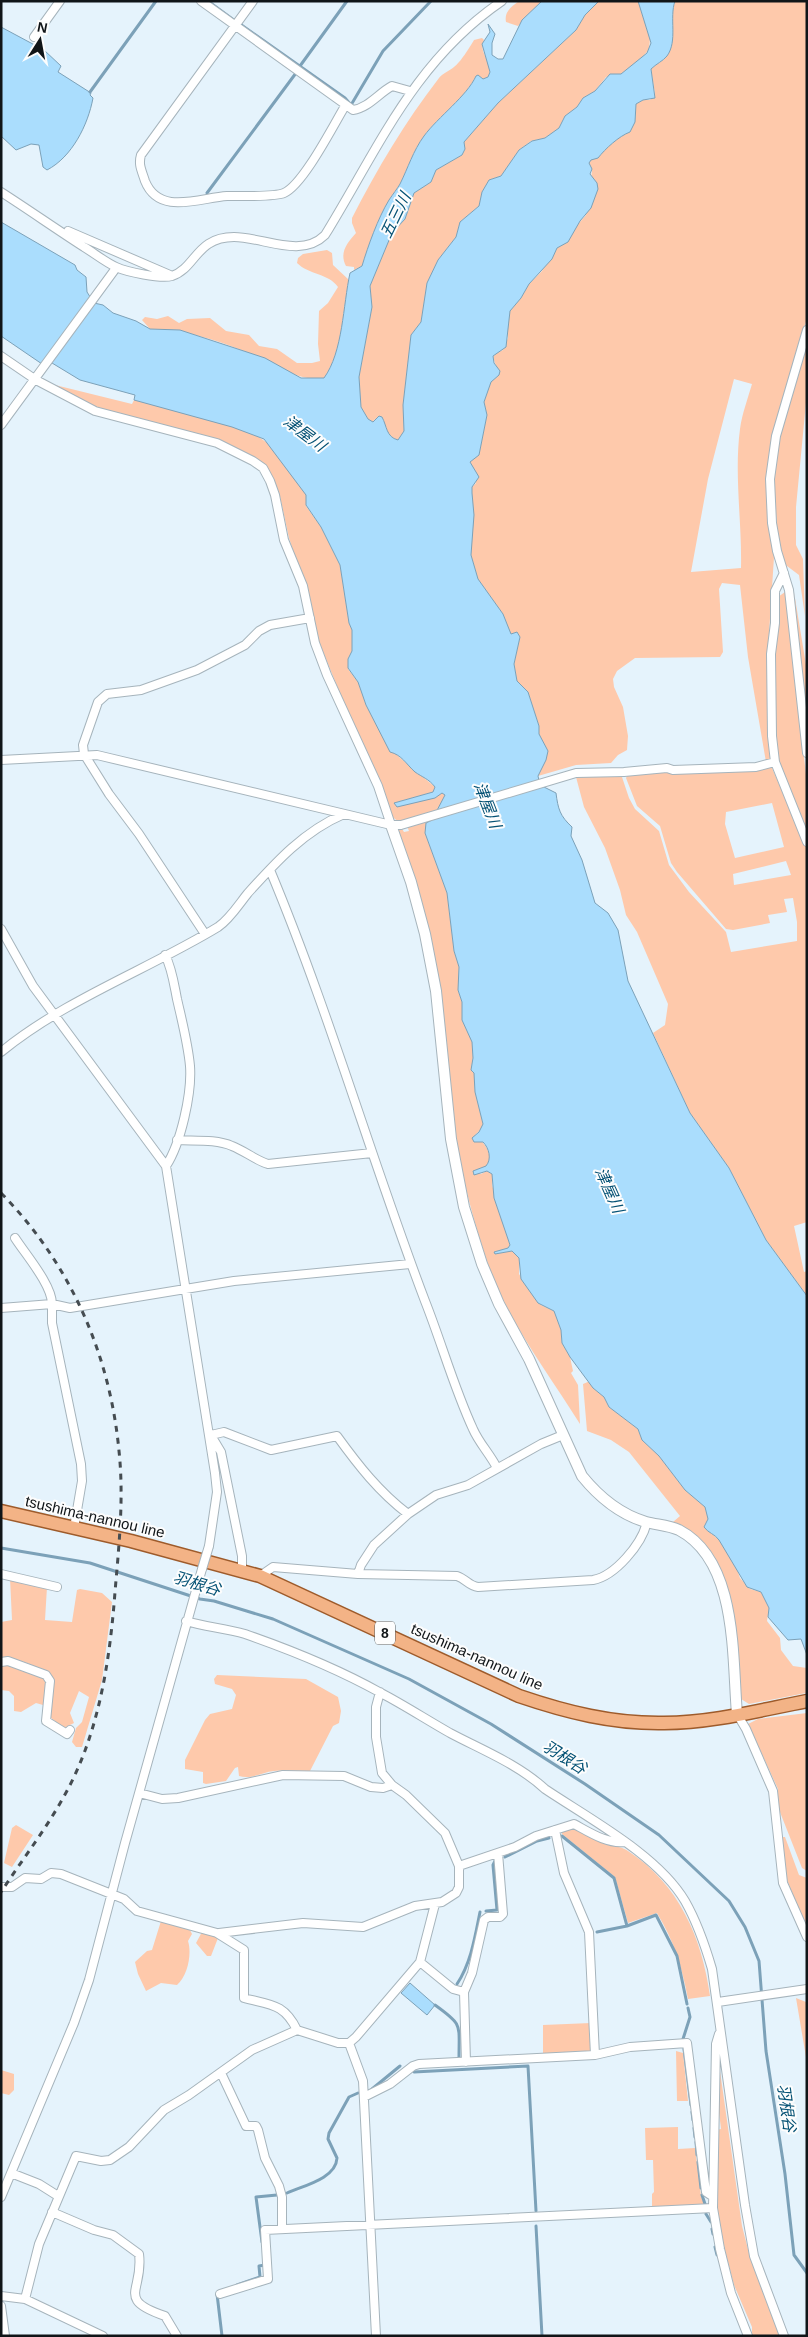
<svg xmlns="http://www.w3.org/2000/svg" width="808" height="2337" viewBox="0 0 808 2337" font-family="Helvetica,'Noto Sans JP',sans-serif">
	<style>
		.green { fill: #fec9ab; fill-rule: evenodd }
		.water { fill: #aaddfd; stroke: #7ca1b8 }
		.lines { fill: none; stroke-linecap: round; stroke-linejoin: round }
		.stream { stroke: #7ca1b8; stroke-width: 3 }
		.minor-casing { stroke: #a6b4bc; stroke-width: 10 }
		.tertiary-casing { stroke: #a6b4bc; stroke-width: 12 }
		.primary-casing { stroke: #9e5b2b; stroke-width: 15 }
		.minor { stroke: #fff; stroke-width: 8 }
		.tertiary { stroke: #fff; stroke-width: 10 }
		.primary { stroke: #f3b386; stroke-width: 12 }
		.rail { stroke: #454c51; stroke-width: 3; stroke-dasharray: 6 6; stroke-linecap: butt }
		.minor-bridge-casing { stroke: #a6b4bc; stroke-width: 10; stroke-linecap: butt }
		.minor-bridge { stroke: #fff; stroke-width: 8 }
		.labels { text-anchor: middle; stroke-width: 4; stroke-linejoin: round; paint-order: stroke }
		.shield { fill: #fdfdfd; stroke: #575b5d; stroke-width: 1 }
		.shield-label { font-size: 14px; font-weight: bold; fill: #101518 }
		.street-label { font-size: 15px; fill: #101518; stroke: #fdfdfd }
		.water-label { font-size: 16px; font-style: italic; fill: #055275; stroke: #fdfdfd }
	</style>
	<rect width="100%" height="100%" fill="#e5f3fc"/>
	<path class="green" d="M519,1H542L518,26L506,22C504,12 511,7 519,1Z
		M599,1H638L650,39L649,49L642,58L621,74L606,77L595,91L583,98L577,107L565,116L559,128L545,138L531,141L519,150L501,176L489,180L482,192L479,206L460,222L456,237L438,260L427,283L421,322L411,335L403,405L404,431L398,440C387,437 384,425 379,416L372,422L368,419L361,407L359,377L372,307L370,286L392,233L408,212L414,193L431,182L436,170L462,155L465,149L464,142L498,103L576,30L585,15Z
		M675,1H807V318L773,433L767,479L769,524L774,557L768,649L772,757L766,762L748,657L740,585L722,583L719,589L723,652L720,657L635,658L617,671L613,679L614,687L623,707L628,736L627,750L618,755L611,763L576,765L538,776L548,751L538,734L539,726L528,692L517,681L514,664L520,637L517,633L511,635L503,614L478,579L471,555L472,487L476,483L470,462L479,454L487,415L484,402L491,382L499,375L493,357L496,353L503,350L508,338L507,328L510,311L521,298L529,284L542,271L553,253L586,215L592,171L589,163L591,159L598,158C604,149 620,135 630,132L636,115V104L643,100H650L655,94L651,69C656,64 663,61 667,56C678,41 669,18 675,1ZM734,379L752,384C748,398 742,414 740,429C734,475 742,521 741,568L691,572L708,479Z
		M482,38L484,40C477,53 495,63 488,77L482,80L476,76C467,96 438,117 424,136C413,151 408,168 400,184C397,189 393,194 389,200C378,218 368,246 362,266L354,270V267L346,266C339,253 347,243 356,233L352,223V218C377,169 405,122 439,78C443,73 449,71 454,67C460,63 470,47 474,40Z
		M327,250L332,253L333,265L349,280C342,312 343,351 324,378C297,382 275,364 251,354C223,342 181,328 150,329L142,320L145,317L157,319L168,316L179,323L187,319L210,318L226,331L249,335L259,346L277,349L297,363H312L320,361L318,344L319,311L328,303L338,287C328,273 309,275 297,263L298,258L303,254Z
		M807,340V392L796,507V545L803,559L805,616L799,575L783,563L779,549L773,478L778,436Z
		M55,385L132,404L134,400C161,406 252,426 268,444L307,495L306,506L321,527L340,565L349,623L352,630V651L348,659V669L358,682L366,705L399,757L435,787L433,792L394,803L438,796L442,793L445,795L437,812L400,823L390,815L319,642L308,590L303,581L289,538L279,492L269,471L256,459L221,440L98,409L53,387Z
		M785,592L807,783V834L779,761L776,736L774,655L779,621L778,597Z
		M794,592L807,671V723Z
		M772,768L807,849V1222L794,1226L804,1272L807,1271V1296L766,1240L729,1168L690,1113L653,1033L665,1025L668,1004L637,932L626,915L620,890L605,848L584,807L576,777L621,774L629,798L635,809L659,831L669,865L689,892L726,932L731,952L797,941V922L793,898L784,899L787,912L768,915L770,923L733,930L726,929L677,872L671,863L660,826L637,806L626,778L628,774ZM772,803L784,847L735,858L725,824L726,812ZM786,861L791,875L734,885L733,874Z
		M432,820L425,833L447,893L454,951L459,967L458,990L462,1002V1020L472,1042L473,1058L471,1069L474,1073L475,1092L483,1124L482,1128L475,1135C483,1142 496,1155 486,1166L474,1171L481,1174L487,1171L492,1174V1185L510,1245L508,1248L494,1252L495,1254L512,1251L519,1258V1274L541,1305L554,1311L561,1330L562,1343L570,1357L573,1371L571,1373L578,1385L580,1424C548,1372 508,1322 488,1264C474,1223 463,1181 456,1139C449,1090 448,1041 440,992C432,936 416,882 397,828L401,827L404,832L409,831L407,826Z
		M590,1381L593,1388L604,1397L609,1407L638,1429L642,1440L659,1456L685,1490L705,1507L708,1519L704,1527L719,1540L735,1563L740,1578L750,1589L761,1592L769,1608L767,1621L780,1638L781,1650L793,1666L807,1668L806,1693L749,1704L741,1699C736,1632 742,1558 673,1522L680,1516L629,1452L611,1440L587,1431L583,1384Z
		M10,1578L47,1587L45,1620L72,1622L77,1590L80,1589L102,1593L112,1602L102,1680L82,1747H76L72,1742L76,1728L82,1722L89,1697L79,1691L70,1713L74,1723L64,1728L51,1718L50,1709L54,1680C42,1668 19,1657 1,1658V1622L12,1620Z
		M1,1665H8L43,1676L46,1685L43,1705L36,1703L21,1712L14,1711V1696L9,1691L1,1690Z
		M217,1675L306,1679L338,1697L341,1711L339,1723L333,1726L310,1771C298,1771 286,1770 274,1771C262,1772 251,1780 239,1776L238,1767L235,1768L226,1781L206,1784L203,1783V1772L185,1769V1760L205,1720L210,1714L232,1709L236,1695L232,1689L215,1684L214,1679Z
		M807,1713V1871L802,1868L778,1807V1789L748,1724L758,1719Z
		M16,1825L33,1835L12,1867L4,1863L12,1828Z
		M576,1827C587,1833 598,1841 610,1845C616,1847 623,1847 628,1851C679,1884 702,1938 710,1996L688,1999C682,1967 674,1941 657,1913L628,1923L615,1877L562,1834V1831Z
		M782,1837H785L799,1875L807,1878V1929L787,1880Z
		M161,1921L190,1930L192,1934L188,1941C192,1953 188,1976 177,1985L161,1983L146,1991L138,1974L135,1962L147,1951L152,1950Z
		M202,1932L218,1938L211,1956H207L196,1943Z
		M796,1998L806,2002L807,2063Z
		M591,2023L592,2049L591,2053L543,2054V2025Z
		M717,2050L742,2226L750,2257L781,2336H752V2327L734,2285L724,2247L717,2207L716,2130L721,2129L718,2104Z
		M676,2051L683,2053L688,2101H677Z
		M1,2070L14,2074V2090L9,2095L1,2093Z
		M678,2127V2149L695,2148L701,2196L704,2204L703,2206L652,2209V2194L654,2192L653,2160H646L645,2128Z"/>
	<path class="water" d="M542,1H599L585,15L576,30L498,103L464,142L465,149L462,155L436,170L431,182L414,193L405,219L392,233L370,286L372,307L359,377L361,407L368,419L373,422L379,416L382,417C387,426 386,437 398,440L404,431L403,405L411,335L421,322L427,283L438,260L456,237L460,222L479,206L482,192L489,180L501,176L519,150L532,141L545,138L559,128L565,116L577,107L583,98L595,91L610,74H621L647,53L651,43L638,1H675C669,18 678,41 667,56C663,61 656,64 651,69L655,98L643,100L636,104L635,122L630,132C619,136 605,149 598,158L591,160L589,163L592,169L590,174L597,183L598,189L591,208L580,221L568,242L557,248L552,259L529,284L521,298L510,311L506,347L493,356L494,363L500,371L499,375L491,382L484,402L487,415L479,455L470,462L479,477L472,487V493L474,515L471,555L478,579L503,614L511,634L517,632L520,637L514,664L517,681L528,692L539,726V734L548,751L546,760L538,776L540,785L556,793C558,809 560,816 572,827L571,836L582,860L595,903L608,913L618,930L628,981L690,1113L729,1168L766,1240L807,1296V1655L801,1639L788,1640L768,1617L769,1608L761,1592L747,1587L719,1540C715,1534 708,1533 704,1527L708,1519L705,1507L685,1490L659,1456L642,1440L638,1429L609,1407L604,1397L593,1388L570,1357L562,1343L561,1330L554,1311L538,1303L521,1279L519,1258L512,1251L495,1254L494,1252L508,1248L510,1245L494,1198L492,1174L487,1171L474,1175L473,1171L486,1166C492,1159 489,1148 483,1142H474L472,1138L479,1132L483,1124L475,1092L474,1073L471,1070L473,1058L472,1042L462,1020V1002L458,990L459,967L454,951L447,893L425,833L426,823L432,820L445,795L442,793L435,798L397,807L394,803L433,792L435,787C429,779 422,777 415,772C406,764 402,755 390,752L366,705L358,682L348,668V659L352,651V630L349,623L340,565L321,527L306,505V495L264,439L232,427L134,400L135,395L80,380L52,363L44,362L42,364L1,336V222L75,265L77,270L86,277L87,292L94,303L103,305L113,313L136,321L150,329L180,330L265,358L301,378H324C343,352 343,305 350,273L362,266C368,246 378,218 389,200C393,194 397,189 400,184C408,168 413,151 424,136C438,117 467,96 476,76L478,75L483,79L488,77L490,72L482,44L490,32L488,24L495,34L492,43V55L498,59H503L522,20Z
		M1,27L44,50L61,66L58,72L91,93L90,95L93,98C88,125 72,157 47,170L43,167L39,145L31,144L16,150L1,136Z
		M410,1983L435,2005L427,2015L401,1993Z"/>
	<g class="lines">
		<path class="stream" d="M208,1L235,21
			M240,24L345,98L351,105L383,51L431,1
			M300,66L347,1
			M90,92L156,1
			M207,193L296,73
			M1,1548L90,1563L200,1599L214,1601L273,1619L409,1679L491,1724L585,1784L659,1835L729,1901L745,1927L759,1961L766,2051L785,2174L794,2255L807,2273
			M562,1836L614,1878L627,1926L656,1915L677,1956L687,2004
			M505,1857L537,1841L549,1838
			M486,1911L497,1910L493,1865L495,1861
			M597,1932L627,1926
			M457,1984C471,1963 475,1937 480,1912
			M435,2005C463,2025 459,2024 459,2057
			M683,2039L690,2017L688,2008
			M684,2049L691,2105
			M414,2072L528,2066L536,2211
			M372,2089L400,2066
			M692,2112L693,2120
			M694,2128L695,2137
			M696,2142L697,2155
			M698,2162L701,2188
			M287,2193C302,2186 336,2179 337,2158L328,2139L329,2133L349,2097L358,2093
			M702,2195L705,2204
			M706,2214L711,2222
			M536,2226L542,2336
			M712,2229L713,2234
			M262,2242L256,2197L277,2195
			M715,2247L717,2255
			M237,2285L260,2277L259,2266L265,2265V2263
			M217,2294L222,2336"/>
		<defs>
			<path id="minor" d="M201,1L353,110C368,108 379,93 392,86L410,91
				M253,1L141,155C138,165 142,171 145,181C159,216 199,198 227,196C239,196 275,197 284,193C303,185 333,126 345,106
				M34,37L60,1
				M1,192C29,210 56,229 84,247C94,253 105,262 116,267C127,272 160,279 172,276C196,268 196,237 234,237C263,237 301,259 325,235C378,149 414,61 502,1
				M68,231L170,275
				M807,330L776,436L770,479L772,523L777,551L789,590L807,753
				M1,356L36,380L95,411L217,443L253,461L263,468L270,481L275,495L284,540L303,586L315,643L327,675L378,786L391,825
				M1,425L116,268
				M784,573L775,591V623L771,654L772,736L775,762L807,842
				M1,760L97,755L391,825H401L576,773L624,772L667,768L673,770L756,767L775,762
				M270,870C329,1011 371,1159 425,1301C442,1344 454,1388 473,1429C479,1443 490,1454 497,1468
				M1,929L33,986L166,1166L215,1473L217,1492L209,1546
				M205,934L139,834L109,794L84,754L83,745L98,702L107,694L141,690L197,670L245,645L259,631L270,625L310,618
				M165,955C172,968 174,984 177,999C182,1021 188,1044 190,1066C192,1093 181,1143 166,1166
				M1,1052C66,999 147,970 218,927C230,919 239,904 248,893C276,862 304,831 344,814
				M177,1140C195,1141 216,1139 232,1146C245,1151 255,1160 268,1164L372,1153
				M15,1238C26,1255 52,1285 52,1304L70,1308L234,1281L410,1264
				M1,1308L52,1304V1323L81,1464L82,1481L74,1528
				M211,1435L224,1432L271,1450L337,1436C358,1465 379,1492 408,1514
				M212,1437L221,1452L242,1556V1570
				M1,1574L57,1587
				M358,1574L457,1576C466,1579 469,1586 478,1587L593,1580C615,1576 642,1544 647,1522
				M260,1576L273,1567L358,1574L361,1565L374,1545L408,1514L436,1495L468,1485L541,1444L563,1435
				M186,1621C205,1627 225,1628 245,1634C291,1650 338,1669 381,1693C404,1705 427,1720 450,1733C482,1750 518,1764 545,1789C588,1818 658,1855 685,1901C697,1922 705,1945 712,1969L745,2205L754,2256L784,2336
				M1,1662L8,1661L46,1675L50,1681L46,1721L67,1734L70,1730
				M737,1714L746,1729L773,1791L783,1883L807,1937
				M139,1793L162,1799L178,1798L283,1775L344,1776L371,1787L383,1788L392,1785
				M555,1830L564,1873L589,1932L595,2055
				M459,1866L515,1847L536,1836L574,1824C589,1832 607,1844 624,1842
				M1,1887H12L25,1878L41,1879L51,1873L61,1874L124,1899L137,1911L217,1933L244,1950V1998C270,2005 284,2003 297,2030L338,2043H349L356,2037L420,1962L435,1904
				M219,1933L303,1923L363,1927L415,1906L442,1902L456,1893L459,1887V1866L445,1833L406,1795L392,1785L382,1773L376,1737V1707L380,1692
				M420,1962L453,1989L464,1992
				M718,2002L807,1989
				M719,2034L716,2044L713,2208L720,2249L731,2293L748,2336
				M349,2043L363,2081L376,2336
				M466,2062L464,1992L472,1973L484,1920L488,1917H500L503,1914L498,1853
				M221,2073L246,2126H256L258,2130L265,2158L279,2186L282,2197V2229
				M364,2097L390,2084L413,2066L419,2064L595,2055L630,2047L687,2043L706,2192L712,2196
				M11,2173L39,2184L58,2196
				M1,2197L74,2023L89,1980L125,1843L202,1569
				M52,2212L94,2230L113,2235L139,2254C144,2291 115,2299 165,2316L177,2336
				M220,2294L268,2279L265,2230L713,2208
				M1,2296L25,2299L103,2336
				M25,2299L39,2244L76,2156L101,2161L110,2160L129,2147L164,2110L189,2095L252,2050L297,2030
				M1,2306L5,2336"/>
			<path id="tertiary" d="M391,825L411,882L425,934L436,991L451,1139L464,1207L482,1264L499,1304L529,1359L582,1476C599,1497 619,1514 646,1522C657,1525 668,1525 679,1530C738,1561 732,1657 737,1714"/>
			<path id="primary" d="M1,1511L131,1541L260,1576L519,1696C566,1712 613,1724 664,1723C712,1723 760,1710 807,1701"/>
		</defs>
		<use href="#minor" class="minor-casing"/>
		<use href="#tertiary" class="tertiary-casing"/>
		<use href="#primary" class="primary-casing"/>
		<use href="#minor" class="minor"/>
		<use href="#tertiary" class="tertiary"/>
		<use href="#primary" class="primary"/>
		<path class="rail" d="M1,1193C70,1263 110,1354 119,1451C124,1498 119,1545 115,1592C110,1658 100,1727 69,1787C50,1824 24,1857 1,1892"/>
		<defs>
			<path id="minor-bridge" d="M202,1569L209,1546"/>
		</defs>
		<use href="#minor-bridge" class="minor-bridge-casing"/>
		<use href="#minor-bridge" class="minor-bridge"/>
	</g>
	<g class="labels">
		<rect class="shield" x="375" y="1621.5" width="20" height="23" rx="4"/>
		<g class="shield-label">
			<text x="385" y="1638">8</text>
		</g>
		<g class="street-label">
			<text transform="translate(95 1517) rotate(13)" y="5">tsushima-nannou line</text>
			<text transform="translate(477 1657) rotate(24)" y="5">tsushima-nannou line</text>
		</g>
		<g class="water-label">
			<text transform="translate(395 215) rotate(-64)" y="6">五三川</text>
			<text transform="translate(305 433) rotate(37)" y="6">津屋川</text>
			<text transform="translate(488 805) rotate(69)" y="6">津屋川</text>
			<text transform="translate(610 1190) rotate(66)" y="6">津屋川</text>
			<text transform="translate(197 1583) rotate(17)" y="6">羽根谷</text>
			<text transform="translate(565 1757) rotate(32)" y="6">羽根谷</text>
			<text transform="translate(787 2108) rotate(82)" y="6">羽根谷</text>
		</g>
	</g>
	<rect width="808" height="2337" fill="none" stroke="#101518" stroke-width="5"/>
	<g transform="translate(40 40) rotate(11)" stroke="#fdfdfd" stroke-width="4" paint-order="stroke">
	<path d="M0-4L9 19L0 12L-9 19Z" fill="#101518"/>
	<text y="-8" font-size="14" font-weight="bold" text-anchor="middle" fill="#101518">N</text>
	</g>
</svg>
